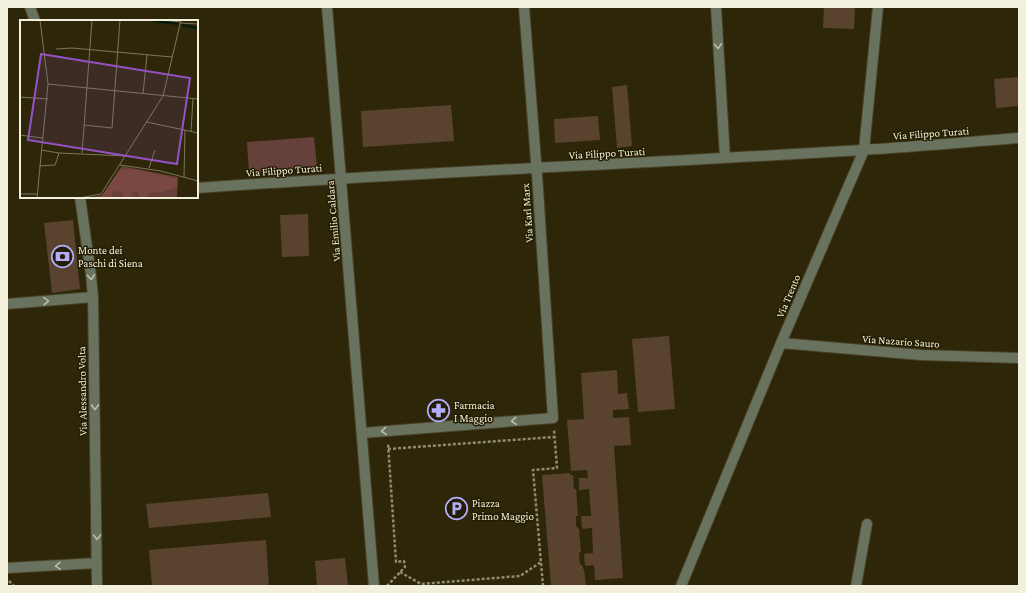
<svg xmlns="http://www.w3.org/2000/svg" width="1026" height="593" viewBox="0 0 1026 593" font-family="'Crimson Pro',serif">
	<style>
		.green { fill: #66403a }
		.building { fill: #5a432e }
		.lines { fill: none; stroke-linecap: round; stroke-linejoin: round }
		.minor-casing { stroke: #494226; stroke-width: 12 }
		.path { stroke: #8f8a72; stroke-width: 2.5; stroke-dasharray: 3 2; stroke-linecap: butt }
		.minor { stroke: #68725f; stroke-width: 10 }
		.oneway { stroke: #bbbdab }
		.labels { text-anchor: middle; stroke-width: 3; stroke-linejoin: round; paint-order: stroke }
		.street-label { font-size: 11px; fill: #f2efdd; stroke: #231d01 }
		.poi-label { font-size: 11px; fill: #f2efdd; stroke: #231d01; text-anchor: start }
		.inset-river { fill: none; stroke: #001a10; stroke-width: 2 }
		.inset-road { fill: none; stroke: #7c765d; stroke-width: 1 }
		.view { fill: #9353c5; fill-opacity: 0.15; stroke: #9353c5; stroke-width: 2 }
		.inset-edge { fill: none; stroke: #f2efdd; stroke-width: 2 }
	</style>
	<rect width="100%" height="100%" fill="#2d2608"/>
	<path class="green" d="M314,137L317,167L249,173L247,142Z"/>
	<path class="building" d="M824,7H855L854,29L823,28Z
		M1019,77V106L996,108L994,79Z
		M627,85L632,146L617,148L612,87Z
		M451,105L454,141L363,147L361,111Z
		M598,116L600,140L555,143L554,119Z
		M308,214L309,256L282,257L280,215Z
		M73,220L80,289L52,293L44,223Z
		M669,336L675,409L638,412L632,339Z
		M617,370L618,394L627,393L629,409L613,410V418L629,417L631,445L614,446L623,578L595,580L594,565L585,566L584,554L593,553L592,528L582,529L581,516H591L589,489L579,490V478H588L587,470L571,471L567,420L584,419L581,373Z
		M570,473V475H573L574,489H576L578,516H576V526L579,529L581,552L579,553L580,564L583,566V569H584L586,586H551L542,475Z
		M268,493L271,517L149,528L146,504Z
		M266,540L269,586H152L149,550Z
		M345,558L348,586H317L315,561Z"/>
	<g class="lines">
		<defs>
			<path id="minor" d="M30,7L35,21
				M327,7L374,586
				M716,7L725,158
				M197,188C419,172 641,164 862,150C915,147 967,142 1019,138
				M80,197L91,275L93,297L97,586
				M7,304L93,297
				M781,343L921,355L1019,358
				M362,433L553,418L537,174L524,7
				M7,568L97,563
				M681,586L781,343L864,150L878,7
				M856,586L867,524"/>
		</defs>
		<use href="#minor" class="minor-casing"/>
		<path class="path" d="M388,449L554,437
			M400,572L421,584L520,576L541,562
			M9,581L14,586
			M387,586L405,567L404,561L396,562L388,443
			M543,586L533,470L557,468L554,430"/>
		<use href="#minor" class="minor"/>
	</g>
	<defs><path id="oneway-chevron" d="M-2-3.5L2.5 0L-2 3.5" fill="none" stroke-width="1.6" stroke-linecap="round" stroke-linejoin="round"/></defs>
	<g class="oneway">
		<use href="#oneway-chevron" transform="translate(718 46) rotate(86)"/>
		<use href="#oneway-chevron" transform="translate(91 277) rotate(85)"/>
		<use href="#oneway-chevron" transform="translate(46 301) rotate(-4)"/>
		<use href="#oneway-chevron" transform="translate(95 407) rotate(89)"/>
		<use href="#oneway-chevron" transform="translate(514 421) rotate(175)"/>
		<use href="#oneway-chevron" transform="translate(384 431) rotate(175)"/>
		<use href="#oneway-chevron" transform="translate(97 537) rotate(89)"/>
		<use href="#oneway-chevron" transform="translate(58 566) rotate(176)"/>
	</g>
	<defs>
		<symbol id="bank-ring" viewBox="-11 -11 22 22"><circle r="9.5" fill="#231d01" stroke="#b4acf9" stroke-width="1.5"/><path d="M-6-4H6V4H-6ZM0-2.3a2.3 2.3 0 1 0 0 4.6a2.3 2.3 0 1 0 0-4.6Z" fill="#b4acf9"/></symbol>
		<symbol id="pharmacy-ring" viewBox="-11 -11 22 22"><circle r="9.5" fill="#231d01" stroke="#b4acf9" stroke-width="1.5"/><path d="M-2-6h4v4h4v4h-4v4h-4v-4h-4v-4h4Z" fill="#b4acf9"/></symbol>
		<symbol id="parking-ring" viewBox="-11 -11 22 22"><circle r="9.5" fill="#231d01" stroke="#b4acf9" stroke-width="1.5"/><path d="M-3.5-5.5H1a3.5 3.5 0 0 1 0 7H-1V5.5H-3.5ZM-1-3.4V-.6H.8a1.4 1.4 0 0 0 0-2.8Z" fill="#b4acf9"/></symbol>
	</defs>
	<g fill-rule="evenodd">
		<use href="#bank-ring" x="50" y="244" width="25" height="25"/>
		<use href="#pharmacy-ring" x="426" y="398" width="25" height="25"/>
		<use href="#parking-ring" x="444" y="496" width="25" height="25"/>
	</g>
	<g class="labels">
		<g class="street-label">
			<text transform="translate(931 133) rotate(-4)" y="4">Via Filippo Turati</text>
			<text transform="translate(607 153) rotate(-3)" y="4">Via Filippo Turati</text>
			<text transform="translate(284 170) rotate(-4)" y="4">Via Filippo Turati</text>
			<text transform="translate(527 213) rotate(-94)" y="4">Via Karl Marx</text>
			<text transform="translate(333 221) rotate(-95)" y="4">Via Emilio Caldara</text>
			<text transform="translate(788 296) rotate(-67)" y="4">Via Trento</text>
			<text transform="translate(901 341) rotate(4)" y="4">Via Nazario Sauro</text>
			<text transform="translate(82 391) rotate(-91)" y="4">Via Alessandro Volta</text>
		</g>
		<g class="poi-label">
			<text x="78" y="254">Monte dei<tspan x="78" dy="13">Paschi di Siena</tspan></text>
			<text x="454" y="409">Farmacia<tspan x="454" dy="13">I Maggio</tspan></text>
			<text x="472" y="507">Piazza<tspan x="472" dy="13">Primo Maggio</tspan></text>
		</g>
	</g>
	<g transform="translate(20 20)">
		<rect width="178" height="178" fill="#2d2608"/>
		<path d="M102,146L158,157L157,178H68L82,175Z" fill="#66403a"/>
		<path d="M100,149L120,150L157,159V167L143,172L129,173L125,178H120L117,172L113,171L111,178H104L100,171L92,172V178H72L82,176Z" fill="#794840"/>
		<path class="inset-river" d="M127,0L158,4M162,5L178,8"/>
		<path class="inset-road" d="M144,0L161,2M160,3L178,4M36,29L52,28L152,37M28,64L178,79M123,74L127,35M0,77L28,79M127,102L178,113M64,105L92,108L100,0M171,112L173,78M0,115L22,118M21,130L39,133L106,136M62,133L72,0M100,145L141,151L178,161M19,146L35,145L39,133M129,148L135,130M164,157L165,110M0,174H17M17,178L28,64L20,0M59,178L81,174L143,76L161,0"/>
		<path class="view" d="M21,34L170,58L157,144L8,120Z"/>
		<rect width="178" height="178" class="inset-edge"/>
	</g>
	<rect width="1026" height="593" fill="none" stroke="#f2efdd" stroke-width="16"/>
</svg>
